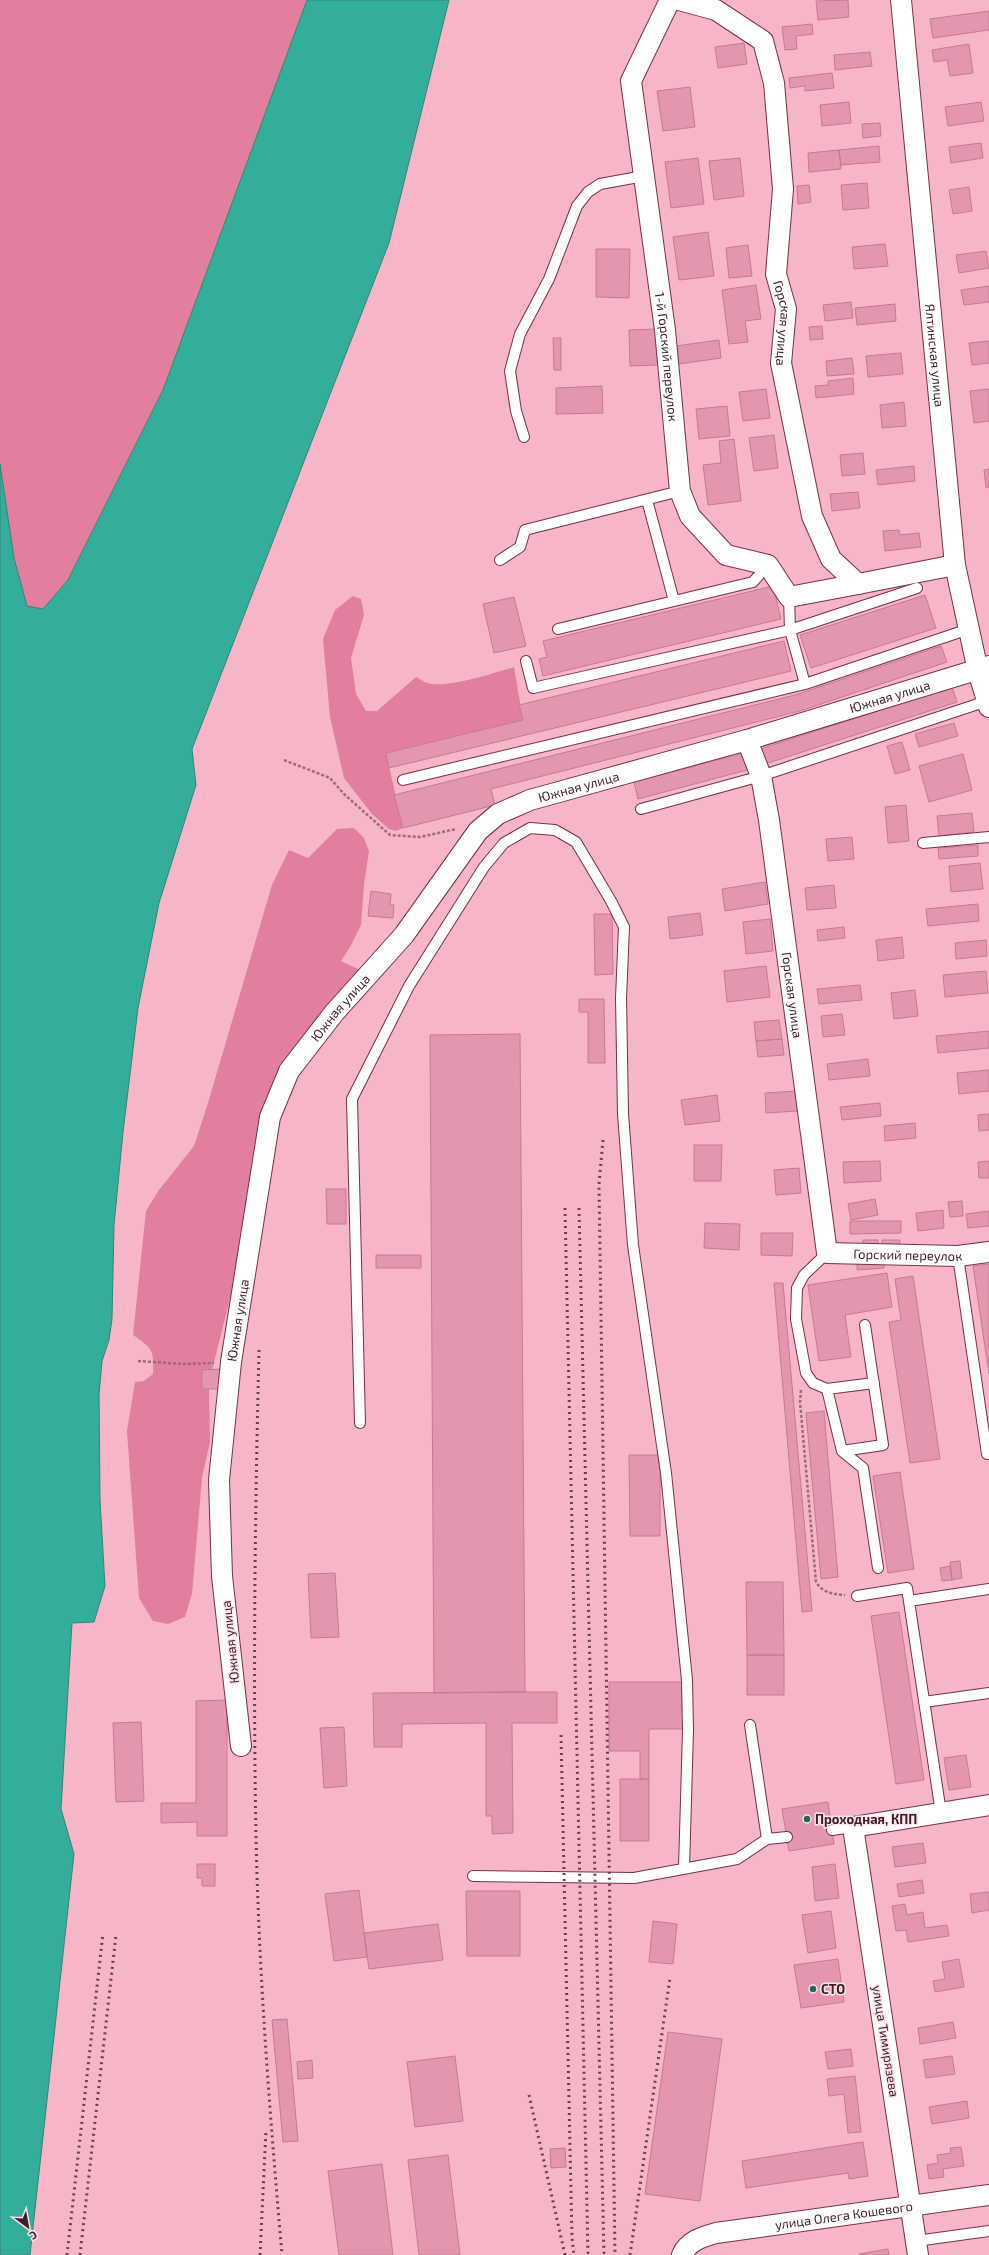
<svg xmlns="http://www.w3.org/2000/svg" width="989" height="2255" viewBox="0 0 989 2255" font-family="'Exo 2',sans-serif">
	<style>
		.green { fill: #e27e9e }
		.water { fill: #33ae9b; stroke: #368378 }
		.building { fill: #e496ae; stroke: #c67a92 }
		.lines { fill: none; stroke-linecap: round; stroke-linejoin: round }
		.lane-casing { stroke: #76324a; stroke-width: 12 }
		.street-casing { stroke: #76324a; stroke-width: 22 }
		.path { stroke: #9c6b79; stroke-width: 2.5; stroke-dasharray: 3 2; stroke-linecap: butt }
		.lane { stroke: #fff; stroke-width: 10 }
		.street { stroke: #fff; stroke-width: 20 }
		.rail { stroke: #68414d; stroke-width: 3; stroke-dasharray: 2 4; stroke-linecap: butt }
		.poi-dot { fill: #20675c; stroke: #fde3ea; stroke-width: 1.5 }
		.labels { text-anchor: middle; stroke-width: 3; stroke-linejoin: round; paint-order: stroke }
		.street-label { font-size: 13px; fill: #3d1f28; stroke: #fde3ea }
		.poi-label { font-size: 13px; font-weight: bold; fill: #3d1f28; stroke: #fde3ea; text-anchor: start }
	</style>
	<rect width="100%" height="100%" fill="#f7b5c8"/>
	<path class="green" d="M0,0H307L163,390L68,580L43,609L27,606L14,558L0,464Z
		M353,596L361,599L364,615L351,658L356,694L366,711H377L416,677C419,678 423,682 427,683C445,689 495,673 514,667L523,720L386,753L403,828L396,831L389,829L372,814L344,778L330,717L323,639L335,610Z
		M354,828L364,838L369,851L364,884L361,925L350,947L341,961L360,970L281,1076L248,1227L212,1370H202V1389H209L210,1442L202,1478L192,1594L185,1617L168,1624L153,1621L139,1598L127,1431L135,1382L144,1381L153,1374C154,1350 153,1349 133,1335L146,1211L159,1190L194,1146L208,1103L272,885L289,850L308,858L337,829Z"/>
	<path class="water" d="M307,0H449L389,243L192,749L196,785L159,903L138,1008L123,1132L114,1225L112,1319L109,1340L102,1361L99,1395L100,1500L105,1586L94,1622L72,1623L61,1809L74,1854L30,2255H0V464L14,558L27,606L43,609L68,580L163,390Z"/>
	<path class="building" d="M848,0L849,17L818,20L816,1Z
		M989,11V30L933,38L930,19Z
		M812,24L813,34L796,36L797,49L785,50L782,27Z
		M744,43L747,64L718,68L715,47Z
		M969,44L973,73L950,76L947,60L934,62L932,50Z
		M870,52L872,66L835,70L834,55Z
		M832,73L834,88L805,91V86L790,88L789,78Z
		M690,87L695,127L663,131L657,91Z
		M849,102L851,123L822,126L820,105Z
		M981,102L984,121L948,126L945,107Z
		M880,123L881,136L863,138L862,124Z
		M981,143L983,158L951,163L949,147Z
		M879,146L880,162L841,165L839,150Z
		M839,150L841,169L809,172L808,153Z
		M698,158L704,204L671,208L665,162Z
		M740,158L744,196L714,200L709,161Z
		M867,183L869,208L843,210L841,185Z
		M809,185L811,202L798,204L797,186Z
		M969,187L972,211L953,214L949,190Z
		M708,232L714,276L679,280L673,237Z
		M885,244L888,266L854,269L852,247Z
		M748,245L752,276L729,278L726,248Z
		M596,249H630L629,298L596,297Z
		M986,251L989,268L959,273L956,255Z
		M756,285L761,319L745,321L748,342L729,344L722,290Z
		M989,286V302L964,305L961,290Z
		M851,302L853,318L825,321L823,305Z
		M895,304L896,321L857,325L855,308Z
		M822,326L823,339L810,340L809,327Z
		M657,329L658,365L630,366L629,330Z
		M553,338H561V370H554Z
		M719,340L721,358L679,364L676,346Z
		M989,341V363L972,365L969,343Z
		M901,353L903,374L868,377L866,356Z
		M852,358L854,374L827,376L826,361Z
		M853,378L854,394L816,398L815,386L828,385V381Z
		M602,386L603,413L556,414V388Z
		M766,389L770,418L743,421L739,392Z
		M989,389V421L974,423L970,391Z
		M904,402L906,426L882,428L880,405Z
		M727,406L730,436L699,439L696,409Z
		M774,435L778,468L754,471L749,438Z
		M734,439L741,501L708,505L703,465L721,463L719,441Z
		M863,453L865,474L842,476L840,455Z
		M914,466L915,481L878,485L876,470Z
		M989,469V487L986,488L984,470Z
		M858,492L860,508L832,511L830,494Z
		M899,530L900,535L919,533L921,547L885,551L883,531Z
		M773,586L781,619L543,676L539,659L547,657L543,641Z
		M925,595L936,628L811,668L800,635Z
		M514,597L526,646L494,653L483,604Z
		M784,641L791,671L389,768L386,753L523,720L519,705Z
		M941,646L947,662L800,711L491,789L495,805L403,828L394,795L795,695Z
		M952,687L957,702L762,765L757,750Z
		M954,723L958,736L919,747L915,734Z
		M902,742L910,770L895,774L887,746Z
		M743,753L747,770L638,799L634,782Z
		M963,754L972,790L929,802L919,766Z
		M906,805L909,841L888,843L885,807Z
		M972,813L974,832L939,836L937,816Z
		M852,837L854,859L828,861L826,839Z
		M978,845V856L939,859L938,848Z
		M980,863L983,889L951,892L949,866Z
		M765,882L768,904L725,911L722,889Z
		M834,885L836,908L807,910L805,888Z
		M371,891L391,894L390,905H394L393,918L368,916Z
		M978,904L979,921L928,926L926,909Z
		M700,913L703,935L670,939L668,917Z
		M594,914H612L613,974L595,975Z
		M770,919L773,951L746,954L743,922Z
		M844,927L845,938L818,941L817,930Z
		M902,937L904,958L878,961L876,940Z
		M986,940L987,956L956,959L955,943Z
		M766,966L770,997L727,1002L724,971Z
		M986,971L988,993L945,997L943,975Z
		M860,985L862,1000L819,1004L817,989Z
		M915,990L918,1016L894,1019L891,993Z
		M579,999H604L605,1063H588V1012H579Z
		M842,1014L845,1035L823,1037L821,1016Z
		M779,1020L782,1039L756,1041L754,1022Z
		M989,1031V1048L938,1053L936,1036Z
		M520,1034L525,1692L434,1693L430,1035Z
		M782,1039L784,1055L758,1057L756,1041Z
		M868,1059L870,1076L829,1080L827,1064Z
		M989,1070V1091L959,1094L957,1073Z
		M796,1091L797,1111L766,1113L765,1093Z
		M717,1095L720,1121L685,1125L681,1100Z
		M880,1103L881,1116L842,1120L840,1107Z
		M989,1114V1130L979,1131L978,1115Z
		M915,1123L916,1138L885,1141L884,1126Z
		M694,1145H722L721,1181H694Z
		M880,1161L881,1181L844,1183L843,1162Z
		M989,1161V1178H979L978,1162Z
		M799,1168L801,1193L776,1195L774,1170Z
		M326,1189H346V1224H327Z
		M875,1199L878,1215L851,1220L848,1204Z
		M962,1201L963,1216L950,1217L948,1202Z
		M943,1210L944,1228L918,1231L916,1213Z
		M989,1211V1226L968,1228L966,1214Z
		M850,1221H901V1233L850,1234Z
		M705,1223L740,1224L739,1250L704,1248Z
		M761,1233H793L792,1256L761,1255Z
		M863,1240H878V1247H863Z
		M882,1240H900L899,1247H882Z
		M376,1255H421V1268H376Z
		M884,1260V1268L857,1270V1262Z
		M989,1264V1374L973,1266Z
		M887,1273L892,1307L845,1315L851,1357L819,1361L808,1285Z
		M913,1276L940,1459L910,1463L889,1322L901,1320L895,1279Z
		M774,1283H783L812,1611L802,1612Z
		M222,1369V1389H202V1370Z
		M824,1411L838,1577L821,1579L806,1413Z
		M629,1455H660V1536H630Z
		M900,1472L914,1569L888,1573L873,1476Z
		M960,1561L962,1578L952,1580L950,1562Z
		M950,1566L952,1580L942,1581L940,1568Z
		M335,1573L339,1637L311,1638L308,1574Z
		M746,1582H783L784,1655H747Z
		M899,1612L924,1780L896,1784L871,1616Z
		M747,1655H784V1695H747Z
		M609,1682H683V1729H649V1779H640V1751H609Z
		M525,1692H557V1723H512L513,1833L492,1834V1816H486V1723L402,1724V1747H374L373,1693Z
		M227,1700V1836H197V1822L161,1823V1803H196V1701Z
		M141,1722L144,1801L116,1802L113,1723Z
		M344,1727L347,1786L324,1788L320,1728Z
		M966,1755L971,1787L949,1790L944,1758Z
		M620,1779H649V1841H620Z
		M828,1802L834,1844L789,1851L782,1809Z
		M923,1843L926,1863L895,1867L892,1847Z
		M197,1864H215V1886H202V1878H197Z
		M835,1864L839,1898L815,1901L812,1867Z
		M922,1880L924,1893L899,1897L897,1884Z
		M359,1890L367,1957L334,1961L325,1894Z
		M466,1891H520V1956H467Z
		M989,1892V1910L972,1913L970,1894Z
		M905,1904L907,1915L923,1912L925,1928L947,1925L949,1936L908,1942L906,1930L896,1931L892,1906Z
		M831,1911L836,1948L808,1953L802,1915Z
		M653,1921L677,1924L673,1964L649,1962Z
		M438,1924L443,1960L369,1969L364,1933Z
		M838,1959L844,2002L801,2008L794,1965Z
		M959,1959L964,1987L935,1992L933,1981L945,1979L942,1962Z
		M287,2019L298,2141L283,2142L272,2020Z
		M953,2022L956,2038L920,2044L918,2028Z
		M668,2032L722,2039L700,2201L645,2194Z
		M851,2049L853,2066L828,2069L825,2052Z
		M455,2056L463,2121L415,2127L407,2062Z
		M952,2056L955,2074L926,2078L923,2060Z
		M312,2060L313,2078L298,2079L297,2062Z
		M855,2076L861,2132L848,2133L844,2094L829,2096L827,2079Z
		M967,2101L969,2118L932,2124L929,2107Z
		M863,2142L868,2176L849,2179L848,2173L746,2188L742,2161Z
		M961,2147L964,2166L943,2169L944,2177L929,2179L927,2165L938,2163L937,2155L951,2153L950,2148Z
		M565,2148L566,2167L551,2168L550,2149Z
		M448,2155L460,2255H419L408,2160Z
		M382,2164L393,2255H339L328,2171Z
		M888,2249L889,2255H859V2254Z"/>
	<g class="lines">
		<defs>
			<path id="lane" d="M524,437L516,411L510,371L520,334L549,279L577,206L588,192L600,184L644,176
				M647,500L674,601
				M500,560L520,547L525,530L680,491
				M789,597L790,630L805,684
				M558,629L753,582L768,565
				M526,661L533,688L790,630L917,588
				M403,780L805,684L969,629
				M641,809L761,776L987,701
				M923,843L989,837
				M827,1253L804,1275L797,1288L796,1319L806,1373L813,1383L827,1389L874,1383
				M958,1256L987,1454
				M827,1389L842,1451L863,1468L878,1568
				M360,1423L352,1099L409,986L484,867L504,843L530,828L555,830L576,842L611,901L624,927L621,998L623,1114L633,1245L666,1473L687,1680L688,1730L684,1869
				M842,1451L883,1445L865,1325
				M857,1596L907,1588L941,1813
				M909,1601L989,1589
				M924,1702L989,1693
				M750,1725L767,1839
				M832,1830L853,1827
				M473,1876L634,1878L737,1859L767,1839L787,1837
				M916,2241L989,2231"/>
			<g id="street">
				<path id="s1" d="M670,0L631,81L665,330L680,491L690,516L726,555L768,565L789,597L858,584"/>
				<path id="s2" d="M679,0L716,10L763,41L774,83L783,189L776,274L786,309L781,363L812,516L831,559L858,584L955,565"/>
				<path id="s3" d="M901,0L955,565L978,671L989,707"/>
				<path id="s4" d="M747,740L761,776L769,820L827,1253L958,1256L989,1252"/>
				<path id="s5" d="M241,1746L222,1576L219,1480L231,1362L270,1117L289,1071L334,1013L404,935L478,831L498,814L530,800L747,740L989,666"/>
				<path id="s6" d="M682,2255C688,2241 702,2237 716,2233L989,2195"/>
				<path d="M918,2255L853,1827L989,1805"/>
			</g>
		</defs>
		<use href="#lane" class="lane-casing"/>
		<use href="#street" class="street-casing"/>
		<path class="path" d="M284,760L330,778L344,794L390,835L420,837L456,829
			M138,1361L183,1364L214,1363
			M801,1390L800,1402L816,1582C823,1593 833,1594 845,1595"/>
		<use href="#lane" class="lane"/>
		<use href="#street" class="street"/>
		<path class="rail" d="M603,1140L599,1184L615,2255
			M565,1208L588,2255
			M579,1208L604,2255
			M259,1350C255,1512 253,1675 256,1837C259,1977 270,2116 282,2255
			M561,1735L572,2238L574,2255
			M529,2095L565,2255
			M67,2255L103,1933
			M80,2255L116,1935
			M260,2255L266,2130
			M630,2255L670,1978"/>
	</g>
	<g class="poi-dot">
		<circle cx="807" cy="1819" r="4"/>
		<circle cx="813" cy="1989" r="4"/>
	</g>
	<g class="labels">
		<g class="street-label">
			<text dy="5" stroke="none"><textPath href="#s2" startOffset="380">Горская улица</textPath></text>
			<text dy="5" stroke="none"><textPath href="#s3" startOffset="357">Ялтинская улица</textPath></text>
			<text dy="5" stroke="none"><textPath href="#s1" startOffset="368">1-й Горский переулок</textPath></text>
			<text dy="5" stroke="none"><textPath href="#s5" startOffset="1425">Южная улица</textPath></text>
			<text dy="5" stroke="none"><textPath href="#s5" startOffset="1101">Южная улица</textPath></text>
			<text dy="5" stroke="none"><textPath href="#s4" startOffset="260">Горская улица</textPath></text>
			<text dy="5" stroke="none"><textPath href="#s5" startOffset="765">Южная улица</textPath></text>
			<text dy="5" stroke="none"><textPath href="#s4" startOffset="601">Горский переулок</textPath></text>
			<text dy="5" stroke="none"><textPath href="#s5" startOffset="428">Южная улица</textPath></text>
			<text transform="translate(230 1642) rotate(-96)" y="5">Южная улица</text>
			<text transform="translate(886 2041) rotate(81)" y="5">улица Тимирязева</text>
			<text dy="5" stroke="none"><textPath href="#s6" startOffset="171">улица Олега Кошевого</textPath></text>
		</g>
		<g class="poi-label">
			<text x="815" y="1824">Проходная, КПП</text>
			<text x="821" y="1994">СТО</text>
		</g>
	</g>
	<g transform="translate(28 2227) rotate(148)" stroke="#fde3ea" stroke-width="3" paint-order="stroke">
	<path d="M0-3L7 15L0 10L-7 15Z" fill="#3d1f28"/>
	<text y="-6" font-size="11" font-weight="bold" text-anchor="middle" fill="#3d1f28">С</text>
	</g>
</svg>
